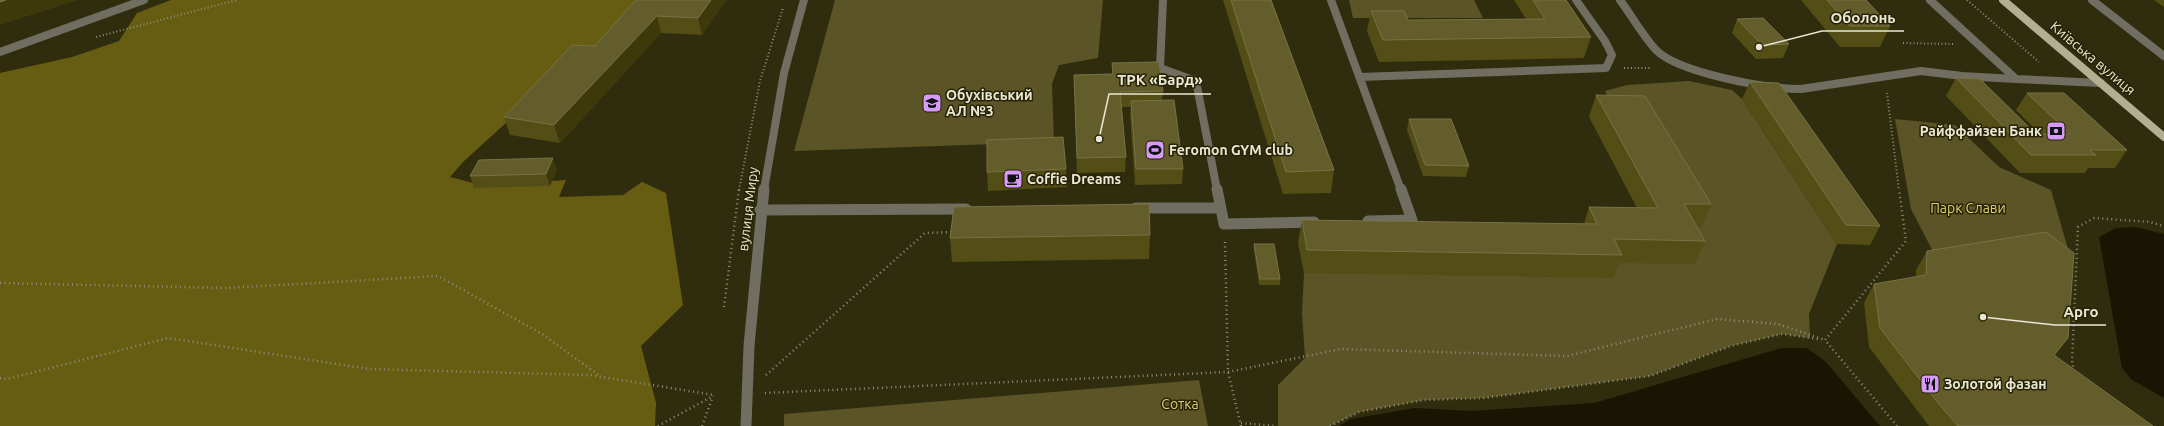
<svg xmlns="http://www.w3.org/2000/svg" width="2164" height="426" viewBox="0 0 2164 426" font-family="Ubuntu,sans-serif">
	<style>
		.green { fill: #5a5426 }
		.forest { fill: #665d13 }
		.water { fill: #181502 }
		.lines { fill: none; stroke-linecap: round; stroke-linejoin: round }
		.path-far1 { stroke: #918e77; stroke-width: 2; stroke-dasharray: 1 2.5; stroke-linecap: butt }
		.path { stroke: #918e77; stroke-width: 2.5; stroke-dasharray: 1 3.5; stroke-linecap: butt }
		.service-far1 { stroke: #6f6e60; stroke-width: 8 }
		.service { stroke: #6f6e60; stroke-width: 11 }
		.minor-far1 { stroke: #6f6e60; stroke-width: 8 }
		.minor { stroke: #6f6e60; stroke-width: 11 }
		.primary { stroke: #b2af92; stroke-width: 8 }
		.wall { fill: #534d16 }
		.shaded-wall { fill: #3e390a }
		.building { fill: #635d2b; stroke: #787346 }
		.labels { text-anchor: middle; stroke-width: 3; stroke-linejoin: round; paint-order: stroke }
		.street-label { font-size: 14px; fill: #e9e7d6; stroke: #272304 }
		.poi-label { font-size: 14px; font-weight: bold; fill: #e9e7d6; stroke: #272304; text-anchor: start }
		.park-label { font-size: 14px; fill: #ddd16e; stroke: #272304 }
		.leader { fill: none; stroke: #e9e7d6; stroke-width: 1.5 }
		.callout-dot { fill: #e9e7d6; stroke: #272304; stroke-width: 1.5 }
		.callout-label { font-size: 15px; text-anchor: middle; font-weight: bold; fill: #e9e7d6; stroke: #272304; stroke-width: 3; stroke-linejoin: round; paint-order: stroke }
	</style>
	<rect width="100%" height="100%" fill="#302d0e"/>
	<path class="green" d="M835,0H1103L1098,58L1059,65L1052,84L1054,142L794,151Z
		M1349,0H1474L1483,18H1353Z
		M1689,81L1732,90L1742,99L1837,244L1809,314L1810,338L1782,334L1731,346L1650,376L1484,398L1424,400L1359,412L1330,426H1278V385L1305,358L1302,313L1304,273L1606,262L1675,227H1701L1619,118L1605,91L1627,85Z
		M1895,119L1955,125L1999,167L2051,190L2070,256L1940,265L1911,209Z
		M1199,380L1208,426H784V414Z"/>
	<path class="forest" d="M171,0H670L517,113L463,162L450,177L485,186L566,180L559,197L623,195L642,182L666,193L683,305L641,346L656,403L655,426H0V73L72,57L119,41L137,13Z"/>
	<path class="water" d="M2135,227L2164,234V398L2132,380L2122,368L2099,237L2116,228Z
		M1782,348H1807L1826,362L1880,426H1339L1351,419L1415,408L1471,411L1594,403Z"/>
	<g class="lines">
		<path class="path-far1" d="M1967,0L2039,62
			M96,37L237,0
			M1903,43L1954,44
			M1624,68H1651
			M1887,93L1899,190
			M739,190L760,81L783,8"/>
		<path class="path" d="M1225,242L1228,372L1241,426
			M0,283L226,288L438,276L542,334L600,376
			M724,307L739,189
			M2074,371L2072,361L2078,227L2094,218L2150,222L2164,226
			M766,375L925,233L953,232
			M0,378L7,379L168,338L369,369L590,375L714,395
			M765,393L1228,372L1341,349L1567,356L1717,319L1778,324L1825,340
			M1241,423L1276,426
			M658,426L713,396
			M702,426L713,396
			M1330,426L1359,412L1424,400L1484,398L1650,376L1731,346L1782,334L1818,339
			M1897,426L1825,340L1906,241L1899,189"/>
		<path class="service-far1" d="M1163,0L1160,68L1196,81L1217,190
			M1331,0L1401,190
			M1620,0C1632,16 1642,35 1656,50C1679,73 1767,89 1801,89L1921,71L1962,76L2016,79
			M0,52L144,0
			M1360,77L1606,68L1612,55L1605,41L1576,0"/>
		<path class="service" d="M1217,189L1224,224L1314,222
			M1136,208H1220
			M760,210L966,209
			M1368,221L1412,220L1401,189"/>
		<path class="minor-far1" d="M1930,0L2016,79L2101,83
			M2092,0L2164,56
			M764,190L784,73L804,0"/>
		<path class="minor" d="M746,426L749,346L764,189"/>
		<path class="primary" d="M2003,0L2164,137"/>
	</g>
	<path class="wall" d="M637,0H726L702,35L661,33L560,143L510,135L504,117L595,46Z
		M1223,0H1271L1334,170L1331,193L1283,194Z
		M1514,0H1566L1591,37L1584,58L1379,62L1367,31L1371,11L1408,20L1526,19Z
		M1801,0H1866L1890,26L1880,47H1840Z
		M2154,0H2164V7Z
		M1737,19L1789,44L1783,58L1756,59L1732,33Z
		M1112,63L1163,91L1162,100L1183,169L1182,184L1135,185L1130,115L1131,107H1121L1126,157L1125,172L1077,173L1074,75L1112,74Z
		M1956,78L2036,134H2040L2016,110L2027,93L2127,150L2115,168H2088L2085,173H2020L1946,96Z
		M1750,82L1880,226L1870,245L1837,244L1742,99Z
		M1596,95L1711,204L1702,227H1698L1705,241L1695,264L1619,263L1613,278L1304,273L1298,243L1302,220L1584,224L1589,207L1637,208L1589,117Z
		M1409,119L1469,166L1466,177L1423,176L1407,130Z
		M557,169L550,186L474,188L470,176Z
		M1066,169L1067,187L988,191L987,172Z
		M1150,235L1149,259L952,262L950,238Z
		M1254,244L1280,279V285H1259L1254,250Z
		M1927,251L2054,356L2153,426H1929L1869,347L1864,303L1874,284L1916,277V270Z"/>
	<path class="shaded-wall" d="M6,0H78L0,25V2Z
		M711,0H726L702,35L698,18Z
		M657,16L661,33L560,143L554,125Z
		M553,158L557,169L550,186L546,174Z
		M2068,338L2054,357V355Z"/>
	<path class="building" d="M0,0H6L0,2Z
		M637,0H711L698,18L657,16L554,125L504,117L572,45L595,46L633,3Z
		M1231,0H1271L1334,170L1286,172Z
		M1533,0H1566L1591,37L1383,40L1371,11H1404L1408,20L1545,19Z
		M1827,0H1866L1890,26H1850Z
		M1763,18L1789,44L1762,45L1737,19Z
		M1159,62L1163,91L1120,92L1126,157L1077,158L1074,75L1113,74L1112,63Z
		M1956,78L1980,79L2036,134H2070L2027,93H2064L2127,150H2090L2096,155H2031Z
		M1750,82L1779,83L1880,226L1846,225Z
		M1596,95L1645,96L1711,204H1684L1705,241L1614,239L1622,255L1307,250L1302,220L1597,224L1589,207L1658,208Z
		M1174,100L1183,169H1136L1131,101Z
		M1409,119H1451L1469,166L1425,165Z
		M1063,137L1066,169L987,172V140Z
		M553,158L546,174L470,176L479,160Z
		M1149,204L1150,235L950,238L954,207Z
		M2046,232L2074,253L2068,338L2054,355L2153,426H1958L1938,403L1880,328L1874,284L1926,275L1927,251Z
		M1254,244H1274L1280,279H1260Z"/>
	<defs>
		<symbol id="school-square" viewBox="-11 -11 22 22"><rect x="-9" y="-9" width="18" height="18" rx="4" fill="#d69bf9" stroke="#272304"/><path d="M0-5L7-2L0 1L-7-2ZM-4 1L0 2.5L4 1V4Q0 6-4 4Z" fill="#111"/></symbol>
		<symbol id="bank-square" viewBox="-11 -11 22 22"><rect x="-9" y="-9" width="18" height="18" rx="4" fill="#d69bf9" stroke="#272304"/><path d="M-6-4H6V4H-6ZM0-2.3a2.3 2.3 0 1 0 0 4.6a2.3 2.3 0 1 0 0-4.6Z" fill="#111"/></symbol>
		<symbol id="stadium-square" viewBox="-11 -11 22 22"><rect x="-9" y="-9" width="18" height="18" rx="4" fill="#d69bf9" stroke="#272304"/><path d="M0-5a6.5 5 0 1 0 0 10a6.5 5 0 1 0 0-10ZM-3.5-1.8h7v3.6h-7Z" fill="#111"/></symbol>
		<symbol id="cafe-square" viewBox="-11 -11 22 22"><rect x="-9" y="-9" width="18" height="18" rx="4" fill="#d69bf9" stroke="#272304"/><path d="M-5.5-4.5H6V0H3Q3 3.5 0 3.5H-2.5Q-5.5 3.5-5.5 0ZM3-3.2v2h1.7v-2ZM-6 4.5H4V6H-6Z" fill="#111"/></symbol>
		<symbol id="restaurant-square" viewBox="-11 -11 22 22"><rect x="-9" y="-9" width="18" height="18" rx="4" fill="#d69bf9" stroke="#272304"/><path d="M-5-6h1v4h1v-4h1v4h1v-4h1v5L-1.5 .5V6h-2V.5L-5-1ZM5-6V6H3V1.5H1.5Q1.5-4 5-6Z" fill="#111"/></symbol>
	</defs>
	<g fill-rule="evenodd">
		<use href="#school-square" x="921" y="92" width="22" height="22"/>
		<use href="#bank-square" x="2045" y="120" width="22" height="22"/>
		<use href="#stadium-square" x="1144" y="139" width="22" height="22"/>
		<use href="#cafe-square" x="1002" y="168" width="22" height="22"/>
		<use href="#restaurant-square" x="1919" y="373" width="22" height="22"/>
	</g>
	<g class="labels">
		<g class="street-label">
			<text transform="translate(2093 58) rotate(40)" y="5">Київська вулиця</text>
			<text transform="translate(748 209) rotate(-83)" y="5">вулиця Миру</text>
		</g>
		<g class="poi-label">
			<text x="946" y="100">Обухівський<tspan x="946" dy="16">АЛ №3</tspan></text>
			<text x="2042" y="136" text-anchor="end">Райффайзен Банк</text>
			<text x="1169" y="155">Feromon GYM club</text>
			<text x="1027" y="184">Coffie Dreams</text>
			<text x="1944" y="389">Золотой фазан</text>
		</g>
		<g class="park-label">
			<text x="1968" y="213">Парк Слави</text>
			<text x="1180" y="409">Сотка</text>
		</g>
	</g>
	<path class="leader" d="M1759 47L1822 31H1904M1099 139L1109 94H1211M1983 317L2055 325H2106"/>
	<g class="callout-dot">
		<circle cx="1759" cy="47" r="4"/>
		<circle cx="1099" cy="139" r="4"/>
		<circle cx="1983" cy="317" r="4"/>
	</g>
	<g class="callout-label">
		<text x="1863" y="23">Оболонь</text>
		<text x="1160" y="85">ТРК «Бард»</text>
		<text x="2081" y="317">Арго</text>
	</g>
</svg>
